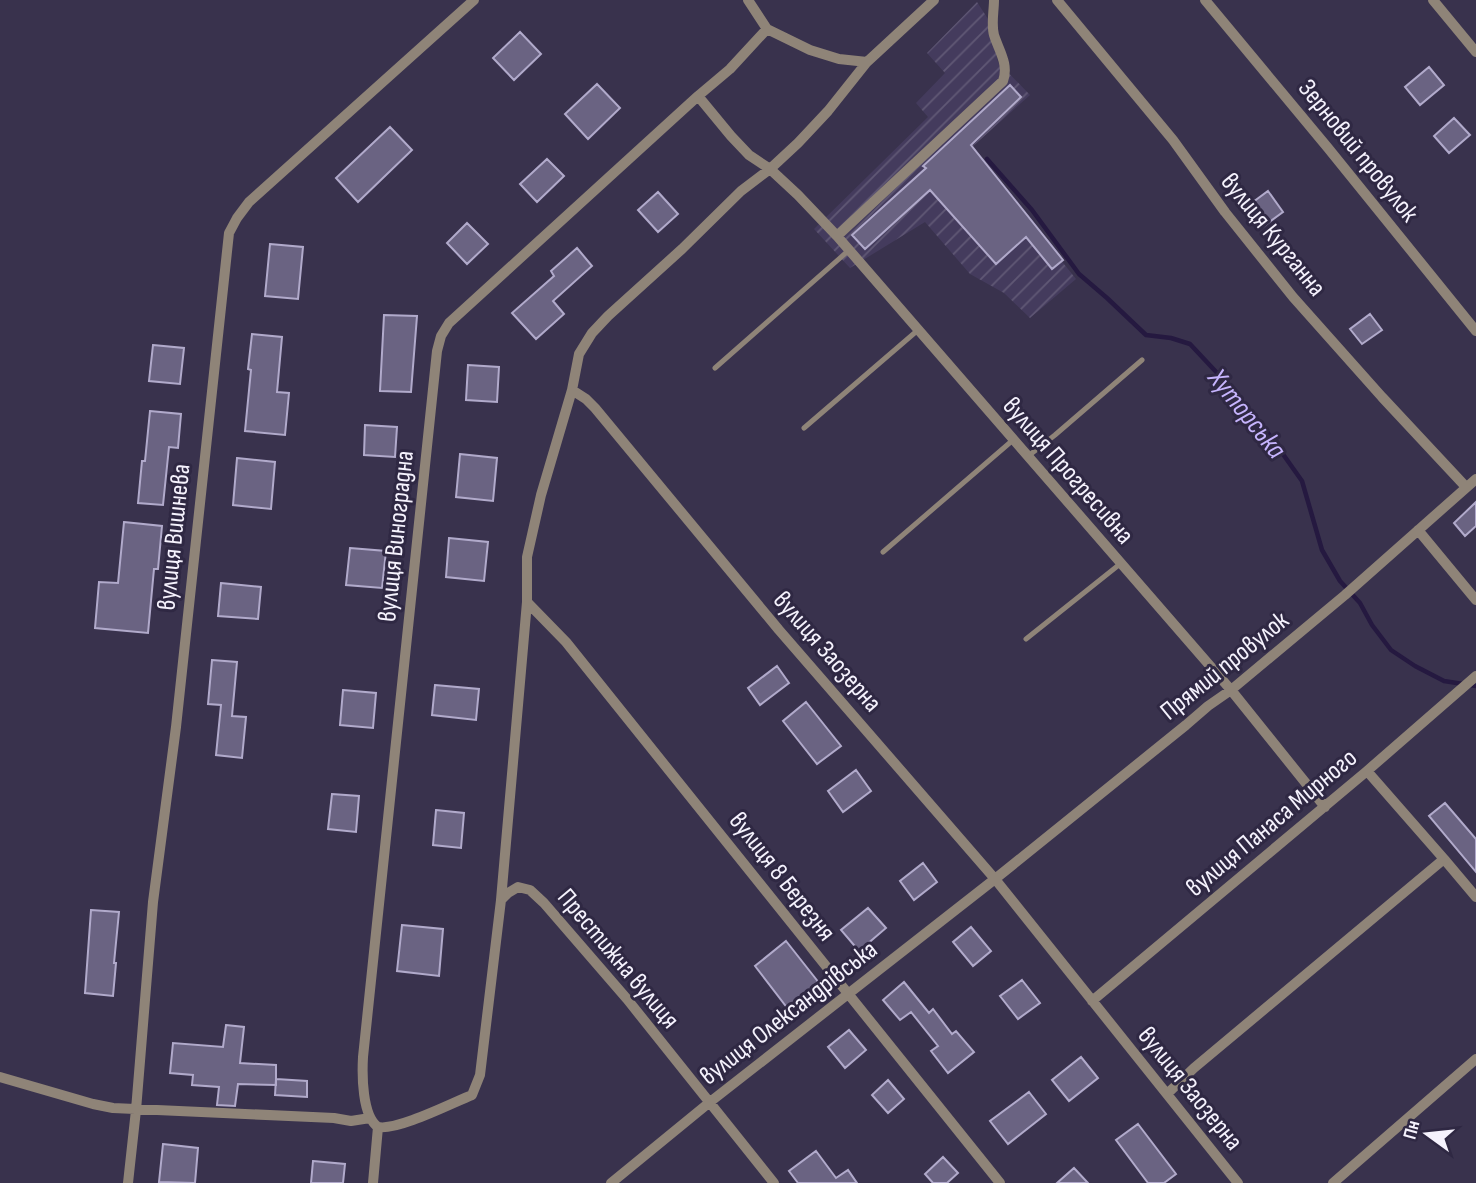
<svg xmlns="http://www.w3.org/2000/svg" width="1476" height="1183" viewBox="0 0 1476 1183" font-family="'Sofia Sans Condensed',sans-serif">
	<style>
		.industrial { fill: url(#industrial-furrows) }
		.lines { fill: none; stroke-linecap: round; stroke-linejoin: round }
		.stream { stroke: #251940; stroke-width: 4.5 }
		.building { fill: #6a6382; stroke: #b1aacb; stroke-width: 2 }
		.service { stroke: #8f8478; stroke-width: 5 }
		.minor { stroke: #8f8478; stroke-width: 10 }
		.labels { text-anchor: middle; stroke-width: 6; stroke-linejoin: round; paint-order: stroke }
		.street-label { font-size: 26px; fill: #f5f2fd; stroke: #2f2843 }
		.water-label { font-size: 28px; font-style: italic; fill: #c6b4fd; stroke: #2f2843 }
	</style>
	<defs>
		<pattern id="industrial-furrows" width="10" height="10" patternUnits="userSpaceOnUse" patternTransform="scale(1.75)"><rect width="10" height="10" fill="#443b5d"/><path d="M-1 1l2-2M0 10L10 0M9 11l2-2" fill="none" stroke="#605875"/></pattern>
	</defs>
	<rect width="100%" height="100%" fill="#39324d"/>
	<path class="industrial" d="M977,2L988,19L998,62L1030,95L971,148L1076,279L1030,318L1004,293L970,274L925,222L850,268L814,229L928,117L916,103L945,73L927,53Z"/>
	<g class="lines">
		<path class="stream" d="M987,159L1032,210L1079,274L1107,298L1146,335L1171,338L1190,344L1219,375L1268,433L1302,481L1322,550L1340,581L1360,603L1372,625L1391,650L1415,666L1444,681L1476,686"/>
	</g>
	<path class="building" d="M520,32L541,54L514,80L493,58Z
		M1429,67L1444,85L1420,105L1405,87Z
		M597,84L620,108L588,139L565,114Z
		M1010,85L1021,97L971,145L1063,260L1052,269L1026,237L996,264L930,190L865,249L852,235L926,168L923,166Z
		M1454,118L1470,135L1449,153L1434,136Z
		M390,127L412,150L358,202L336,178Z
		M547,159L564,176L537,202L520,184Z
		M1268,191L1283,212L1264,226L1249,205Z
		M658,192L678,214L658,232L638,210Z
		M467,223L488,244L467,264L447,243Z
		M270,244L303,247L298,299L265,296Z
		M577,248L592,266L553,301L564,314L536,339L512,313L554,276L551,271Z
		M1370,314L1382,330L1362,344L1350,329Z
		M384,315L417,316L411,392L380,391Z
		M252,334L282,337L277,392L289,393L285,435L245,431L251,370L248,369Z
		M153,345L184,348L180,384L149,381Z
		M468,365L499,367L497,402L466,400Z
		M150,411L181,414L178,448L169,447L163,505L138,503L142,461H145Z
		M365,425L397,427L395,457L364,455Z
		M460,454L497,458L493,501L456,497Z
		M237,458L275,462L271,509L233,505Z
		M1476,502V526L1465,536L1454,523Z
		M124,522L162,526L158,569H154L148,633L95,628L99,582L118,583Z
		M449,538L488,542L484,581L446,577Z
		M350,548L386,551L382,588L346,585Z
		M221,583L261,587L258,619L218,616Z
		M212,660L237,662L232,716L246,717L242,758L216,755L221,705L208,704Z
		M777,666L789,683L760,705L748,688Z
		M435,685L479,689L476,720L432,715Z
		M343,690L376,693L373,728L340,725Z
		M806,702L841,746L817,764L783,721Z
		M856,770L871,791L843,812L828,791Z
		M332,794L359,796L356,832L328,829Z
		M1445,803L1476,839V872L1429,816Z
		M436,810L464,813L461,848L433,845Z
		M923,863L937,882L914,900L900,881Z
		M868,908L886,928L859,951L841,930Z
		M91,910L119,912L114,963H116L113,996L85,993Z
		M402,925L443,929L439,976L397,971Z
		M971,927L991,951L973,966L953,942Z
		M786,941L827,993L795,1018L755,966Z
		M1022,980L1040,1003L1018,1019L1000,996Z
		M904,982L929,1013L933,1009L952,1034L956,1031L974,1052L948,1073L931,1051L938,1046L911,1012L900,1020L883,1000Z
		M226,1025L244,1027L240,1063L276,1065V1085L238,1084L235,1106L217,1105L219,1087L192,1085L193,1075L170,1073L173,1043L223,1047Z
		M849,1030L866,1050L845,1068L828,1047Z
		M1081,1057L1098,1078L1069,1101L1052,1080Z
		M276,1079L307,1081V1097L275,1095Z
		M888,1080L904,1099L888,1113L872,1095Z
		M1029,1092L1046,1114L1008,1144L990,1121Z
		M1138,1124L1176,1174L1164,1183H1148L1116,1140Z
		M163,1144L198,1148L195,1183L159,1182Z
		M816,1151L836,1178L848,1170L857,1183H798L789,1171Z
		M943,1157L958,1173L947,1183H933L925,1174Z
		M313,1161L345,1164L343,1183H311Z
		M1074,1168L1088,1183H1057Z"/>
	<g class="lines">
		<path class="service" d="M715,368L848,251
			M804,428L918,330
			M1027,457L1055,435L1142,360
			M883,552L1013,440
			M1026,639L1120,564"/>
		<path class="minor" d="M748,0L767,29
			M1057,0L1173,140L1225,212L1293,297L1382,397L1466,487
			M1205,0L1328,148L1476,331
			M1433,0L1476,52
			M767,29L810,50L839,59L867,62
			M698,96L731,136L749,155L770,169L798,195L837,236L1231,690L1325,807
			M837,236L1003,81C1009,64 999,51 994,35C991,24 994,11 994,0
			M572,390L586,399L595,408L779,630L995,879L1238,1183
			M1418,530L1476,600
			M527,602L566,642L1000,1183
			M1444,859L1476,897
			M501,900L527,602V557L541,495L572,390L579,354L592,333L608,316L682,249L741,191L770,169L798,143L828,111L867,62L934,0
			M1092,1001L1367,771L1476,676
			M0,1077L93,1104L113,1108L334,1118L351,1121L370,1118
			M1167,1094L1194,1068L1444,859L1367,771
			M378,1127C362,1116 362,1075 363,1057L437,351L441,336L449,323L698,96L730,69L767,29
			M378,1127C397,1131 452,1103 472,1095L480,1075L501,900L508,893L518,887L530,890L544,903L627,999L774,1183
			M128,1183L136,1110L153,902L176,727L229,233L237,218L249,202L474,0
			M373,1183L378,1127
			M611,1183L710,1102L995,879L1186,725L1208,706L1231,690L1345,595L1476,479
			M1333,1183L1476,1059"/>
	</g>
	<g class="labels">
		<g class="street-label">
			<text transform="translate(1359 150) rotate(51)" y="9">Зерновий провулок</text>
			<text transform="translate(1274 234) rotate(51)" y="9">вулиця Курганна</text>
			<text transform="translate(1069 470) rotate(49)" y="9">вулиця Прогресивна</text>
			<text transform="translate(395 536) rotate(-84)" y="9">вулиця Виноградна</text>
			<text transform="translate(173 537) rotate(-84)" y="9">вулиця Вишнева</text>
			<text transform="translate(828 651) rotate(49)" y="9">вулиця Заозерна</text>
			<text transform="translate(1224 665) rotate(-39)" y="9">Прямий провулок</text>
			<text transform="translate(1271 822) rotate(-40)" y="9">вулиця Панаса Мирного</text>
			<text transform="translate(783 876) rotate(52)" y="9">вулиця 8 Березня</text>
			<text transform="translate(619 958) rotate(50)" y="9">Престижна вулиця</text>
			<text transform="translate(788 1012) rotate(-38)" y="9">вулиця Олександрівська</text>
			<text transform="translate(1191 1088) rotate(51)" y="9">вулиця Заозерна</text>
		</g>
		<g class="water-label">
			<text transform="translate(1248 413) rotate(51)" y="10">Хуторська</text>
		</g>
	</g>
	<g transform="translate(1427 1134) rotate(285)" stroke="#2f2843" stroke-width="5" paint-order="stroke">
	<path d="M0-5L12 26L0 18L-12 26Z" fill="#f5f2fd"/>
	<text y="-10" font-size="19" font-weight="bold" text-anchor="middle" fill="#f5f2fd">Пн</text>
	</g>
</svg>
